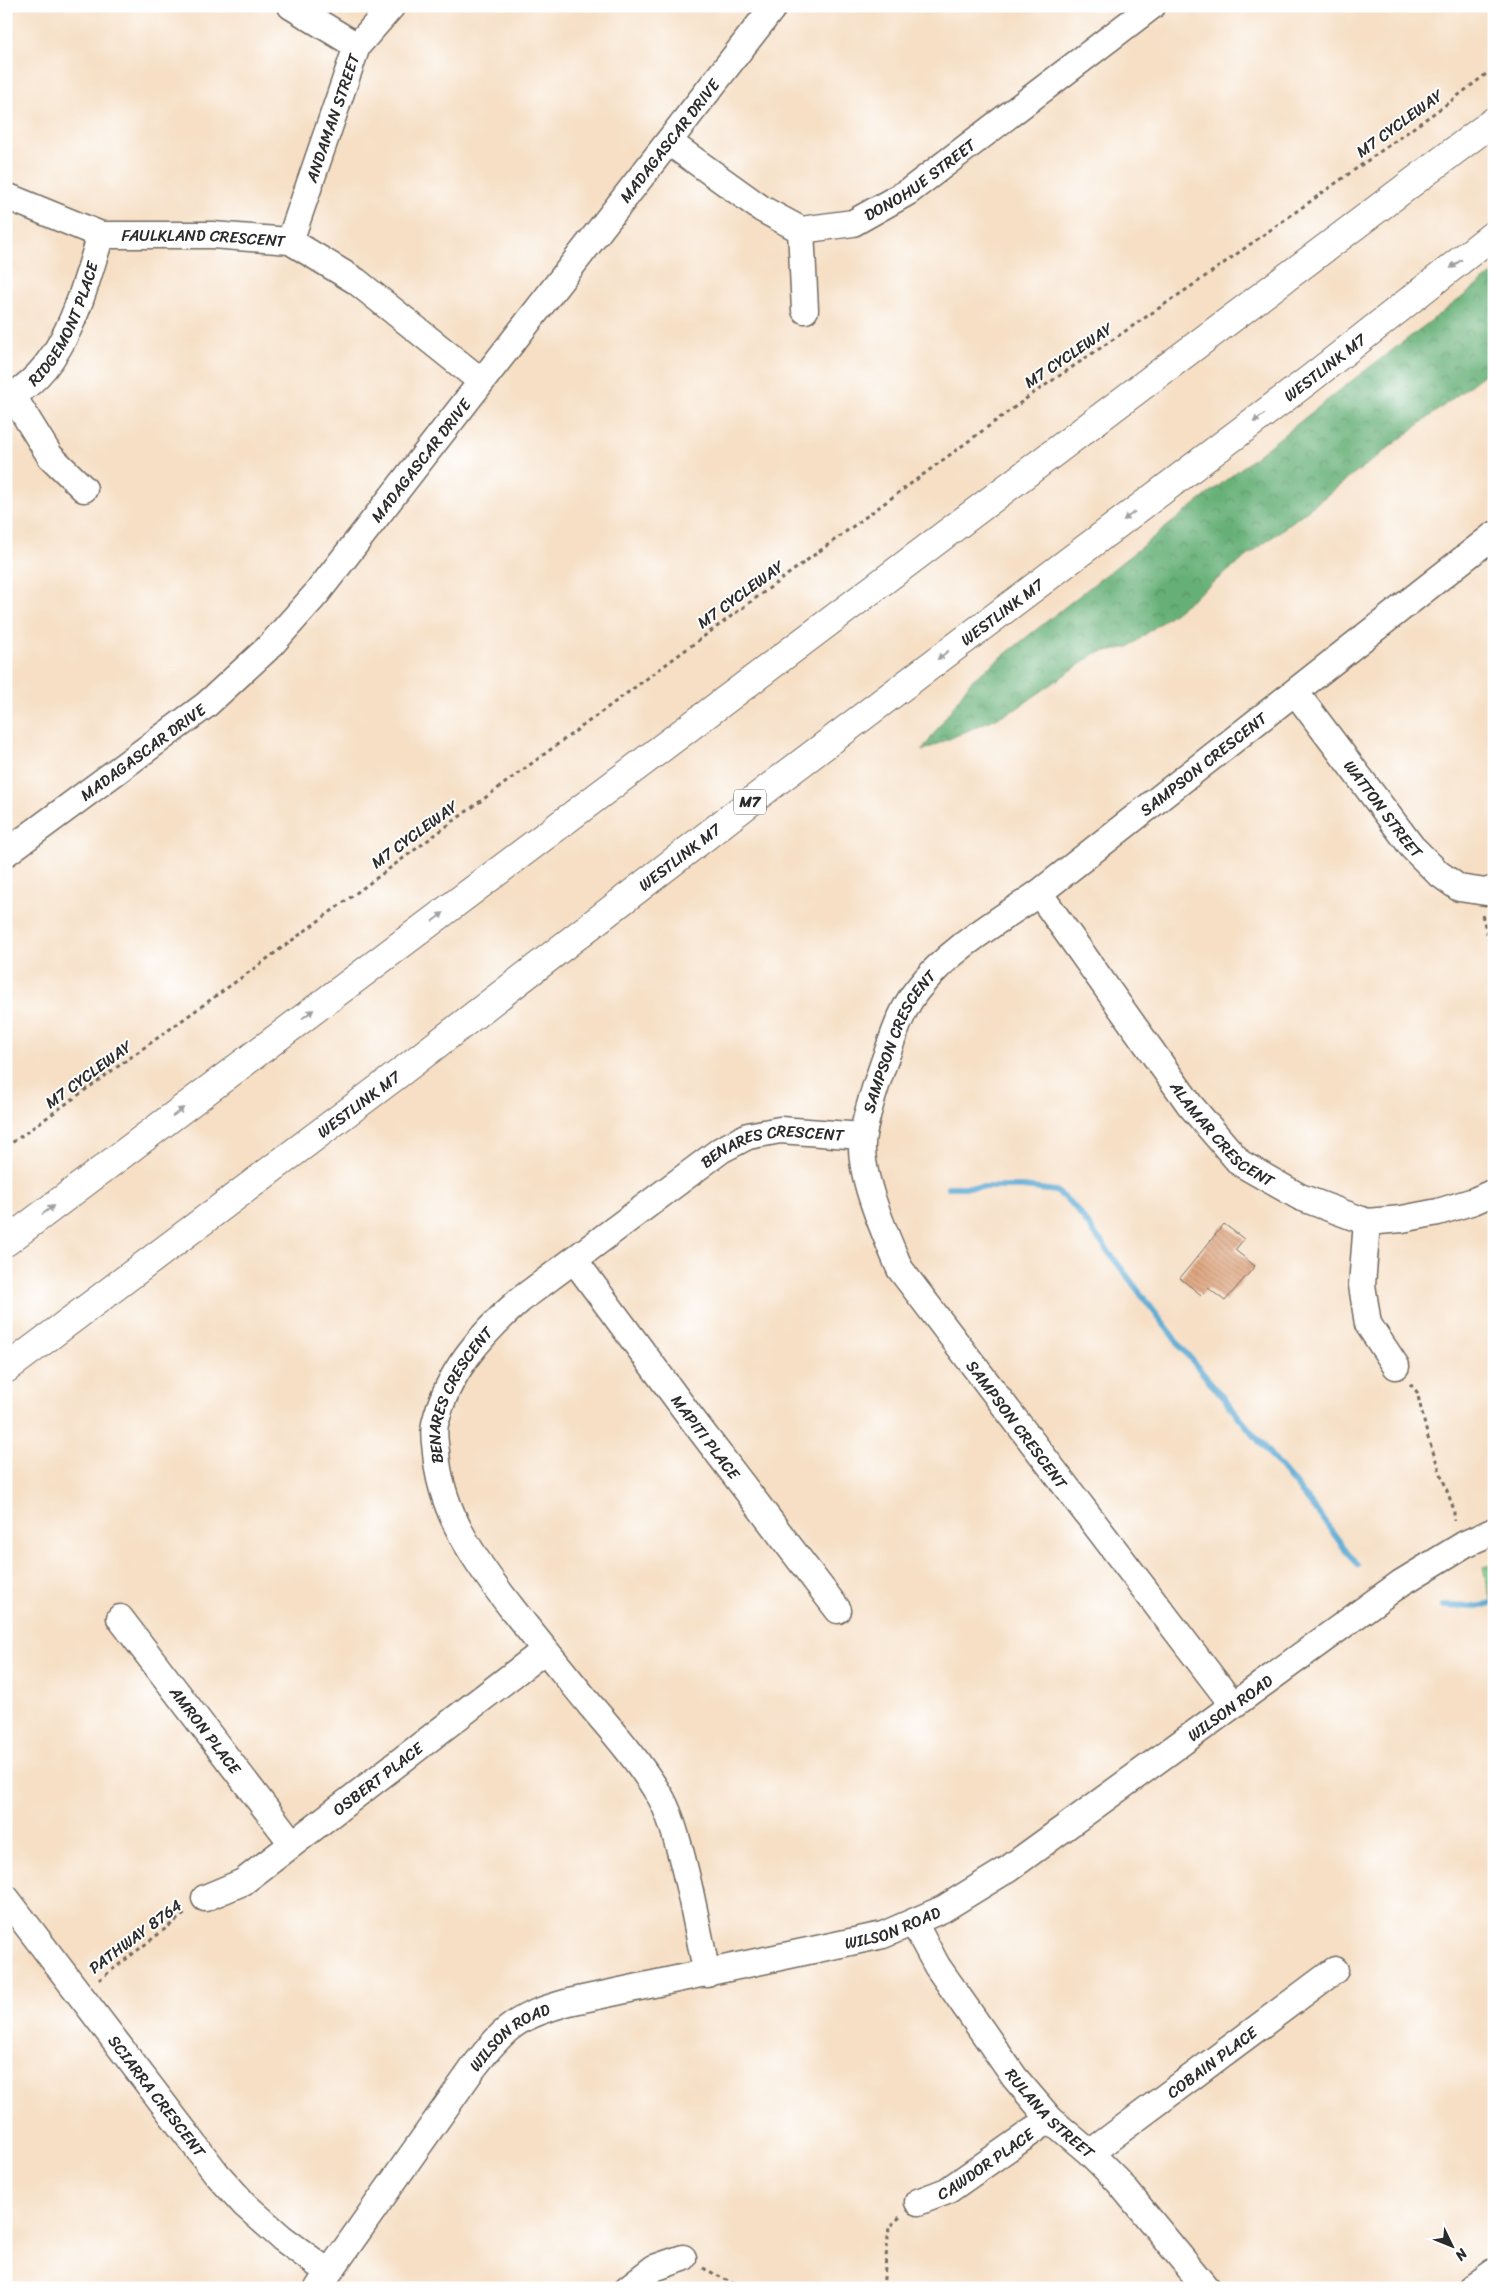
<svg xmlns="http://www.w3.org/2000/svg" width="1500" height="2294" viewBox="0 0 1500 2294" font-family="Sriracha,sans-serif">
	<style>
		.grass { fill: url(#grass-tufts); stroke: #547c5b }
		.forest { fill: url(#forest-crowns); stroke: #486e51 }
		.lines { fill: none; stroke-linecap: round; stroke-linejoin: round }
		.stream { stroke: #58a8d2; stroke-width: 6 }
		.building { fill: url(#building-back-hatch) }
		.minor-casing { stroke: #726a61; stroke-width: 29 }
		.highway-casing { stroke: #726a61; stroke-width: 30 }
		.path { stroke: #726a61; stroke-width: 3; stroke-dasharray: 4 4; stroke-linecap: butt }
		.minor { stroke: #fff; stroke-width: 26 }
		.highway { stroke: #fff; stroke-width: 28 }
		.oneway { fill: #a0a0a0 }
		.labels { text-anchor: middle; stroke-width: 4; stroke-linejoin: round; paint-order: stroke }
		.shield { fill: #fff; stroke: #6b6b6b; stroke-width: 1 }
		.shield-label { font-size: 15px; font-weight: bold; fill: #2b2b2b }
		.street-label { font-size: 16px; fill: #2b2b2b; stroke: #fff }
	</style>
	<defs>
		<pattern id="grass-tufts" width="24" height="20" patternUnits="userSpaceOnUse" patternTransform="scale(1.25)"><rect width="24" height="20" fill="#7ecc8b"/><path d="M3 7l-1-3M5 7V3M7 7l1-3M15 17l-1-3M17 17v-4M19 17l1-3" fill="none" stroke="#6daf78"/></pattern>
		<pattern id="forest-crowns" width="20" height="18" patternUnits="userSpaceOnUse" patternTransform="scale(1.25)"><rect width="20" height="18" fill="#66b077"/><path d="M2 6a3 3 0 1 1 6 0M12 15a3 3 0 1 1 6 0" fill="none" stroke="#548f62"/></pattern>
		<pattern id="building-back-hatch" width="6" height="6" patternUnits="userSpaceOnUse" patternTransform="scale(1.25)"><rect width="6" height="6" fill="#dea37b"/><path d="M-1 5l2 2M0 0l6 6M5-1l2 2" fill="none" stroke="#b48565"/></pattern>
	</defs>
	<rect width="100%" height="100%" fill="#fff"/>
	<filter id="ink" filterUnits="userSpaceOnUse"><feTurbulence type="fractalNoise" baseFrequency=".02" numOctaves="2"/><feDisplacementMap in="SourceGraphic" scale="10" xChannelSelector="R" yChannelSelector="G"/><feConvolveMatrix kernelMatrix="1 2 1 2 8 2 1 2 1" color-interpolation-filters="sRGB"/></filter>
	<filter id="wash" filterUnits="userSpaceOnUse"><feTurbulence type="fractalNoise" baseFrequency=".0096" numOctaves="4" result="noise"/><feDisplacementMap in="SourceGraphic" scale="20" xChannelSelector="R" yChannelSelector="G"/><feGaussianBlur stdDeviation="1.12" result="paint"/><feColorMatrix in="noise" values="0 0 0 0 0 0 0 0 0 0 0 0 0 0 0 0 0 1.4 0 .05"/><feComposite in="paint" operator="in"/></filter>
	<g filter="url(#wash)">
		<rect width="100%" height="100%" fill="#f6dfc5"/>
		<path class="grass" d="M1494,1565V1609L1483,1568Z"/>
		<path class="forest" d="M1494,273V367L1129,647L1096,653L1016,709L922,751L971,681L1358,376Z"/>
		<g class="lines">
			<path class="stream" d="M948,1187H1023L1056,1191L1073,1205L1181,1347L1313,1506L1357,1565
				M1443,1606L1478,1607L1494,1602"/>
		</g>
		<g id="blocks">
			<path class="building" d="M1224,1224L1244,1239L1235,1250L1255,1266L1225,1301L1208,1288L1201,1295L1180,1278Z"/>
		</g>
	</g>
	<g filter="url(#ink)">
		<use href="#blocks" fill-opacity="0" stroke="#726a61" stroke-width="1"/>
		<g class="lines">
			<defs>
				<g id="minor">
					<path d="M291,6L357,46"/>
					<path id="s1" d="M669,142L762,209L801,230L853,223L908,192L1152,6"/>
					<path id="s2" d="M6,196L101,235H212L290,241L356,281L481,381"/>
					<path d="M801,230L805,310"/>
					<path id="s3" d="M290,241L357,46L392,6"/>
					<path d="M13,396L50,456L84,489"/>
					<path id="s4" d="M6,399C66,369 82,293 101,235"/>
					<path id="s5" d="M1296,693L1412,847L1438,873L1459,888L1486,892L1494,889"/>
					<path id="s6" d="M6,853L206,705L269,647L317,593L774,6"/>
					<path id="s7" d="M1039,893L1190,1105L1240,1163L1300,1197L1367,1222L1402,1219L1438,1212L1474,1201L1494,1192"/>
					<path d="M1367,1222L1362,1285L1368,1324L1396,1366"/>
					<path id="s8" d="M575,1261L689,1415L838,1610"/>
					<path id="s9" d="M120,1618L292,1843"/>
					<path id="s10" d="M1233,1705L900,1269C886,1236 856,1170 863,1135C867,1110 876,1085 884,1062C893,1038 901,1010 917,990C949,949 997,922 1039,893L1494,535"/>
					<path id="s11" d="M6,1898L217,2174L245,2205L282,2238L328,2272"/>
					<path id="s12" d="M205,1898L243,1882L545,1650"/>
					<path id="s13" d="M914,1923L937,1966L1015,2078L1050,2119L1090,2153L1118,2181L1206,2288"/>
					<path id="s14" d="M707,1974C698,1932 691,1889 679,1847C674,1830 669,1811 660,1796C640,1763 616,1735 591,1706C565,1674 539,1643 514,1611C478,1565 440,1513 436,1452C435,1443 433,1433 435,1424C447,1373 481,1334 520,1300L721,1150L748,1136L780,1130L862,1136"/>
					<path id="s15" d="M1090,2153L1335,1970"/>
					<path id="s16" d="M918,2202L947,2191L1050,2119"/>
					<path id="s17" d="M318,2288L474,2067C506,2025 519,2016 569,2002L883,1935L943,1909L1008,1869L1401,1583L1465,1544L1494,1531"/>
					<path d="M628,2288L654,2268L683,2258"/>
					<path d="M1472,2288L1494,2272"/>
				</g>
				<g id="highway">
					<path d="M6,1242L1494,121"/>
					<path id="s18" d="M6,1369L401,1072L771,786L1310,379L1494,234"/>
				</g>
			</defs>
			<use href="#minor" class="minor-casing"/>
			<use href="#highway" class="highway-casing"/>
			<path class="path" d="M1482,915L1494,958
				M6,1147L245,975L1031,395L1196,283L1451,101L1494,68
				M1410,1384L1417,1392L1428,1438L1454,1510V1521
				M99,1980L187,1912
				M703,2268L742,2288
				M883,2288L889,2227L900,2217"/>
			<use href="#minor" class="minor"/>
			<use href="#highway" class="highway"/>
		</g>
		<defs><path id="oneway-solid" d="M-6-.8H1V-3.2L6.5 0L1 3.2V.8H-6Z" transform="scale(1.25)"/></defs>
		<g class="oneway">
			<use href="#oneway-solid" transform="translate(1456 264) rotate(142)"/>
			<use href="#oneway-solid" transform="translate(1259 418) rotate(143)"/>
			<use href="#oneway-solid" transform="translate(1129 516) rotate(143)"/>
			<use href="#oneway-solid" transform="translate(943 655) rotate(143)"/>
			<use href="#oneway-solid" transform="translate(438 917) rotate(-37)"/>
			<use href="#oneway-solid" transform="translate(308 1014) rotate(-37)"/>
			<use href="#oneway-solid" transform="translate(178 1112) rotate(-37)"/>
			<use href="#oneway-solid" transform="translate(48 1210) rotate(-37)"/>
		</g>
	</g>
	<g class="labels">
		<rect class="shield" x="734" y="789.5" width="32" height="25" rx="4"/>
		<g class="shield-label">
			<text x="750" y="807">M7</text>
		</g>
		<g class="street-label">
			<text dy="6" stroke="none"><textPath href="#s3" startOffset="130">ANDAMAN STREET</textPath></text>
			<text transform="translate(1399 123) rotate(-36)" y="6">M7 CYCLEWAY</text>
			<text dy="6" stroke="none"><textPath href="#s6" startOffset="980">MADAGASCAR DRIVE</textPath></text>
			<text dy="6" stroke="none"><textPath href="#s1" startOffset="291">DONOHUE STREET</textPath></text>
			<text dy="6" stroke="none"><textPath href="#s2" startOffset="205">FAULKLAND CRESCENT</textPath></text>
			<text dy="6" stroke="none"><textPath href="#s4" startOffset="98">RIDGEMONT PLACE</textPath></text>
			<text transform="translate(1068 355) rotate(-34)" y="6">M7 CYCLEWAY</text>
			<text dy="6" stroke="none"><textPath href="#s18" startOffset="1656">WESTLINK M7</textPath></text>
			<text dy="6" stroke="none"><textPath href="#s6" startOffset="575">MADAGASCAR DRIVE</textPath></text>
			<text transform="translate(740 594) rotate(-36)" y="6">M7 CYCLEWAY</text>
			<text dy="6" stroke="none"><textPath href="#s18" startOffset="1251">WESTLINK M7</textPath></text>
			<text dy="6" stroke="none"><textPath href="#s6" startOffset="170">MADAGASCAR DRIVE</textPath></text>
			<text dy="6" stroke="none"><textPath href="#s10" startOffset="1210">SAMPSON CRESCENT</textPath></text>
			<text dy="6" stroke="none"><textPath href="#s5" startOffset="145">WATTON STREET</textPath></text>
			<text transform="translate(414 834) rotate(-36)" y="6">M7 CYCLEWAY</text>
			<text dy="6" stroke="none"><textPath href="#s18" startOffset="846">WESTLINK M7</textPath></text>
			<text dy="6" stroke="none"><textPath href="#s10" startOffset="790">SAMPSON CRESCENT</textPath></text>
			<text transform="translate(88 1074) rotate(-36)" y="6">M7 CYCLEWAY</text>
			<text dy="6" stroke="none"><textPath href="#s18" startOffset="441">WESTLINK M7</textPath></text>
			<text dy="6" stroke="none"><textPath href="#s7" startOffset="304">ALAMAR CRESCENT</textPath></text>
			<text dy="6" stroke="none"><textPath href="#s14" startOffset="1084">BENARES CRESCENT</textPath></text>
			<text dy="6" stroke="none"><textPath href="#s14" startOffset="664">BENARES CRESCENT</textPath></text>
			<text transform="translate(1017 1424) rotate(53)" y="6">SAMPSON CRESCENT</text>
			<text dy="6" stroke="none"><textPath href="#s8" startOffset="219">MAPITI PLACE</textPath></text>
			<text dy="6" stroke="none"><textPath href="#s17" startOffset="1126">WILSON ROAD</textPath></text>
			<text dy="6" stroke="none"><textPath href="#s9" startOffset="141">AMRON PLACE</textPath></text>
			<text dy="6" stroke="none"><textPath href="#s12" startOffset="211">OSBERT PLACE</textPath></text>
			<text dy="6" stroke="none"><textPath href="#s17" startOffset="721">WILSON ROAD</textPath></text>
			<text transform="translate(135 1936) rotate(-37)" y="6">PATHWAY 8764</text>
			<text dy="6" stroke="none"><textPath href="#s17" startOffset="318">WILSON ROAD</textPath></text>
			<text dy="6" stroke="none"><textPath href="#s15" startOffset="152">COBAIN PLACE</textPath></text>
			<text dy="6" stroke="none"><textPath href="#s11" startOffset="249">SCIARRA CRESCENT</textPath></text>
			<text dy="6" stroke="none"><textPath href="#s13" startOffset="235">RULANA STREET</textPath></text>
			<text dy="6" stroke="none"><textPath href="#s16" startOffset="78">CAWDOR PLACE</textPath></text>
		</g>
	</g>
	<rect width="1500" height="2294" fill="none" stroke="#fff" stroke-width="25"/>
	<g transform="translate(1452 2246) rotate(133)" stroke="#ffffff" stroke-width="4" paint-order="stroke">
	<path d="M0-4L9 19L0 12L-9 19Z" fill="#2b2b2b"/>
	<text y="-8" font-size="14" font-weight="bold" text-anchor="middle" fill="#2b2b2b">N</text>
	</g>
</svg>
